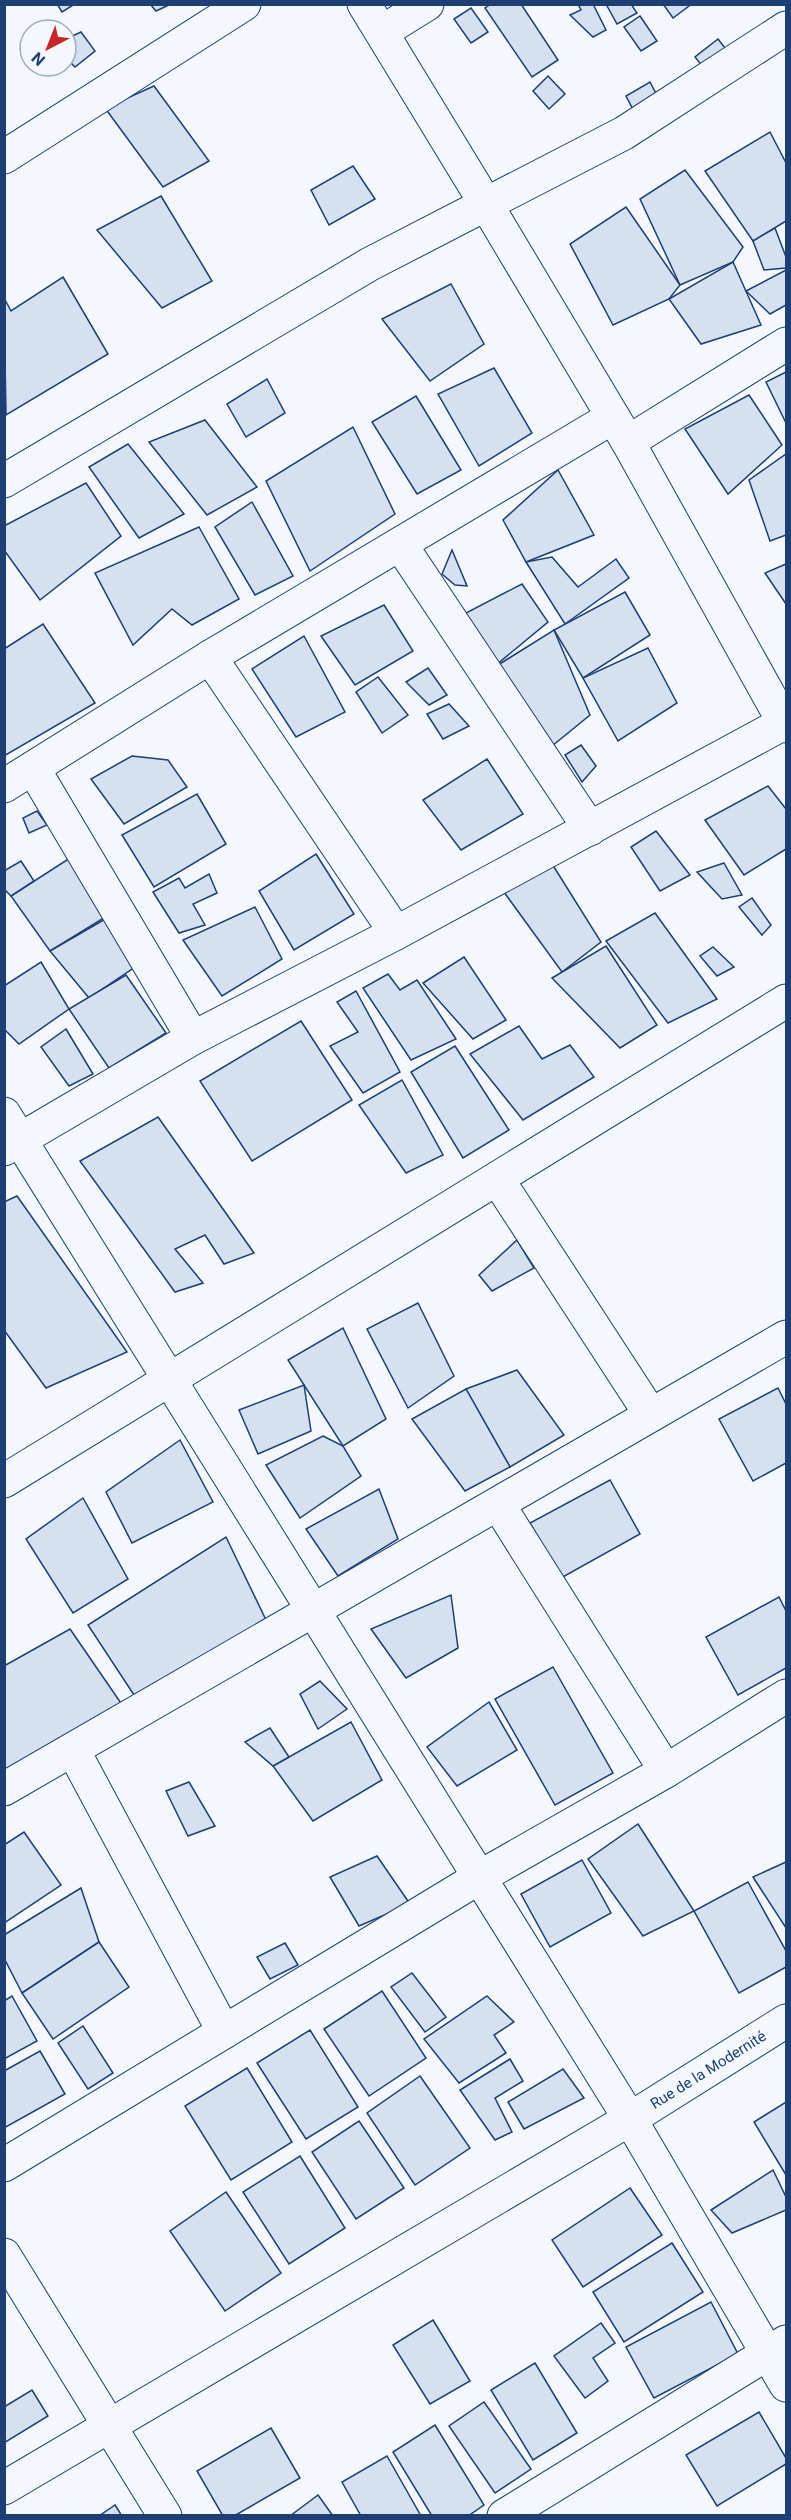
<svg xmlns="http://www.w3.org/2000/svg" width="791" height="2520" viewBox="0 0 791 2520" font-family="Roboto,sans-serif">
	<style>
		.building { fill: #d5e0f0; stroke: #1d3f73; stroke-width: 1.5 }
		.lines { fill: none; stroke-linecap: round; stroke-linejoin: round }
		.minor-casing { stroke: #1d3f73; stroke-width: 35 }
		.minor { stroke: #f4f7fb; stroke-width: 33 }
		.labels { text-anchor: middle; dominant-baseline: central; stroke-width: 4.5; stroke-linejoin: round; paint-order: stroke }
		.street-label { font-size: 15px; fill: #1d3f73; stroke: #f4f7fb }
	</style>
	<rect width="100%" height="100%" fill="#f4f7fb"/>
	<!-- building -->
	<g class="building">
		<path d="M57,4H75L62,12Z"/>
		<path d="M150,4H171L156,11Z"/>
		<path d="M491,4H521L558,60L532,77L485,8Z"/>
		<path d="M578,4H593L606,30L593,37L570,15L581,10Z"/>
		<path d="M606,4H631L637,13L617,24Z"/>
		<path d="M663,4H688L689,6L673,18Z"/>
		<path d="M471,8L488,32L471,43L454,19Z"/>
		<path d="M640,16L657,41L641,51L624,27Z"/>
		<path d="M81,32L95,51L75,67L66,58V39Z"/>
		<path d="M718,39L732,57L709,75L695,57Z"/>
		<path d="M548,76L565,94L549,109L533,91Z"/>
		<path d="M650,82L661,103L637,117L626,96Z"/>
		<path d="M154,86L209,161L163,187L105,108Z"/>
		<path d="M770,132L786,163V221L753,241L705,171Z"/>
		<path d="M353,166L375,199L329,225L311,190Z"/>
		<path d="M685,170L743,247L733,262L680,285L640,199Z"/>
		<path d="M161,196L212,281L162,308L97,230Z"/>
		<path d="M626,207L680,285L669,299L613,325L570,244Z"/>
		<path d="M775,228L786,257V268L764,270L753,241Z"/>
		<path d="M733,262L761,325L701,344L669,299Z"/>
		<path d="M786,270V305L770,314L746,291Z"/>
		<path d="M63,277L108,354L6,415L4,298L11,311Z"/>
		<path d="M451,284L484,344L430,381L382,319Z"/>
		<path d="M494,368L532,433L479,466L438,394Z"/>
		<path d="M786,372V423L766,382Z"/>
		<path d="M267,379L285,413L246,437L227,404Z"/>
		<path d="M749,395L782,445L728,494L685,429Z"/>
		<path d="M416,396L461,470L417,494L372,422Z"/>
		<path d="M205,420L257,487L207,515L149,442Z"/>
		<path d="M353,427L395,514L310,571L266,481Z"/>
		<path d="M128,444L184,514L139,538L89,467Z"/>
		<path d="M786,454V535L770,541L749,480Z"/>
		<path d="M558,470L594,535L526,562L503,520Z"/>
		<path d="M86,483L121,536L40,600L4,550V526Z"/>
		<path d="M252,502L293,576L255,595L215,527Z"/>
		<path d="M199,527L239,599L192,625L172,609L133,645L95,573Z"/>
		<path d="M452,550L467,586L455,585L442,574Z"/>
		<path d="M552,557L578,587L616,559L629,578L565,624L526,562Z"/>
		<path d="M786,564V604L765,573Z"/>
		<path d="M522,584L548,622L490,670L464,614Z"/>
		<path d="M625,592L650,635L583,678L554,630Z"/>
		<path d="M384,605L413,651L355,685L321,636Z"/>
		<path d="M43,624L95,703L4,756V649Z"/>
		<path d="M554,630L590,715L552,746L490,670Z"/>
		<path d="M304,636L345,712L296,737L252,669Z"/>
		<path d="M648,648L677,703L618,741L583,678Z"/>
		<path d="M428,668L447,695L429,705L406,682Z"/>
		<path d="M378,677L408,715L382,733L356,692Z"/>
		<path d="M449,704L469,726L443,739L427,714Z"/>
		<path d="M581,745L596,766L582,782L565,755Z"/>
		<path d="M132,756L168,760L187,787L124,824L91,779Z"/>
		<path d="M487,759L523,814L461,850L423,800Z"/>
		<path d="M768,786L786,809V849L744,875L705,820Z"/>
		<path d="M197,794L226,844L154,887L122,835Z"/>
		<path d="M37,811L47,825L29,833L23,818Z"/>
		<path d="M656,831L690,875L660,891L631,847Z"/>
		<path d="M316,854L354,914L294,950L259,891Z"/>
		<path d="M73,856L112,913L50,951L11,896Z"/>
		<path d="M549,859L601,942L562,972L501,888Z"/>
		<path d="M21,861L34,881L11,896L4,889V871Z"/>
		<path d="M724,863L742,895L722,899L697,872Z"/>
		<path d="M209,874L217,893L193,904L205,925L179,933L153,892L179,878L185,888Z"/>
		<path d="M752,898L771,925L762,935L739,907Z"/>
		<path d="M255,907L282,959L222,996L183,940Z"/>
		<path d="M655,913L717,999L668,1023L606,941Z"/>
		<path d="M107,918L135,967L89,998L50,951Z"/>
		<path d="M606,946L657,1025L620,1048L552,978Z"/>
		<path d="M713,947L734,967L717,976L700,956Z"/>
		<path d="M464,957L506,1020L473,1039L423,983Z"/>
		<path d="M41,962L69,1009L19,1044L4,1029V986Z"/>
		<path d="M388,974L400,990L417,980L456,1039L411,1060L363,988Z"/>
		<path d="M126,975L166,1033L109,1068L69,1009Z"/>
		<path d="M356,991L400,1072L363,1093L330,1046L358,1032L337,1002Z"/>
		<path d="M301,1021L352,1100L252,1161L200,1081Z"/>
		<path d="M519,1026L542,1059L570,1045L594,1077L523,1120L470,1054Z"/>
		<path d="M66,1029L93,1074L69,1086L41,1047Z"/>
		<path d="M455,1046L509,1130L463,1158L411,1072Z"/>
		<path d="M402,1080L443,1155L406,1173L359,1105Z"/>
		<path d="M158,1117L254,1253L224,1264L205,1235L175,1249L203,1283L175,1292L80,1161Z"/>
		<path d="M17,1196L127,1352L46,1388L4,1330V1202Z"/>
		<path d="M517,1240L534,1268L492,1291L479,1275Z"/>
		<path d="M418,1303L454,1376L408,1408L367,1329Z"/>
		<path d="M343,1328L386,1419L343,1446L288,1360Z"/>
		<path d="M517,1370L564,1435L510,1467L466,1389Z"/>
		<path d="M304,1385L311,1431L258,1454L239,1410Z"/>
		<path d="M778,1388L786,1404V1463L753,1481L719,1419Z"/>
		<path d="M466,1389L510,1467L465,1491L412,1419Z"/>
		<path d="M323,1436L343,1446L361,1476L300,1518L266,1465Z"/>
		<path d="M180,1440L213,1502L132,1543L106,1492Z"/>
		<path d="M610,1480L640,1534L561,1578L530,1523Z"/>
		<path d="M379,1489L398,1539L338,1576L306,1529Z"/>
		<path d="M83,1498L128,1579L73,1613L26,1539Z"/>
		<path d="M226,1537L266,1620L134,1695L88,1625Z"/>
		<path d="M451,1595L458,1648L406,1678L371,1629Z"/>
		<path d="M779,1597L786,1611V1668L738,1695L706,1637Z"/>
		<path d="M70,1629L125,1709L4,1775V1666Z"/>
		<path d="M553,1667L613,1773L555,1805L495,1699Z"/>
		<path d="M320,1681L347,1709L318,1729L300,1694Z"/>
		<path d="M489,1702L517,1750L457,1786L427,1747Z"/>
		<path d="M351,1722L382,1780L313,1821L273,1766Z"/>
		<path d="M270,1728L289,1757L273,1766L245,1742Z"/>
		<path d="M189,1782L215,1826L188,1836L166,1791Z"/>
		<path d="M638,1824L694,1911L643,1936L588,1859Z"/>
		<path d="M24,1832L61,1885L4,1923V1845Z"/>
		<path d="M377,1856L410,1904L359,1926L330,1877Z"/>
		<path d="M582,1860L611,1913L550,1947L521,1894Z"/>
		<path d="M786,1862V1928L753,1877Z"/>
		<path d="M748,1882L786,1951V1967L739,1993L694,1911Z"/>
		<path d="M81,1888L99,1942L22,1993L4,1958V1935Z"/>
		<path d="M99,1942L129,1987L53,2039L22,1993Z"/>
		<path d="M285,1943L298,1965L270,1979L257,1957Z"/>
		<path d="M412,1973L446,2017L425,2032L391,1987Z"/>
		<path d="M382,1991L426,2058L369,2096L324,2029Z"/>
		<path d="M12,1996L37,2041L4,2059V2001Z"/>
		<path d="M487,1996L514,2022L494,2035L506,2053L459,2083L424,2039Z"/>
		<path d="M83,2026L113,2073L88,2089L58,2043Z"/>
		<path d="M310,2030L358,2107L306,2139L257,2063Z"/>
		<path d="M40,2051L65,2094L4,2128V2071Z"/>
		<path d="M510,2059L523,2081L495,2098L512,2132L495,2140L460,2090Z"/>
		<path d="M247,2068L292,2142L231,2180L185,2106Z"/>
		<path d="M563,2069L584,2098L524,2129L508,2102Z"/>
		<path d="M420,2076L470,2148L415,2185L367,2113Z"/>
		<path d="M786,2102V2175L754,2122Z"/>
		<path d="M359,2121L404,2188L356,2219L312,2152Z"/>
		<path d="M300,2156L345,2228L289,2264L243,2192Z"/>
		<path d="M773,2170L786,2197V2210L732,2233L711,2210Z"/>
		<path d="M630,2188L662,2235L583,2287L552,2240Z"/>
		<path d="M226,2192L281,2273L225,2311L170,2231Z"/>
		<path d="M672,2243L703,2292L624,2342L593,2292Z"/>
		<path d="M711,2302L738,2354L654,2398L626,2347Z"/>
		<path d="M433,2320L470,2381L430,2404L393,2345Z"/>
		<path d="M601,2323L615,2343L593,2358L608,2381L585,2398L554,2356Z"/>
		<path d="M535,2363L577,2433L533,2460L491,2390Z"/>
		<path d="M32,2390L48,2416L4,2443V2407Z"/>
		<path d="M484,2402L531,2469L495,2493L449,2426Z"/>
		<path d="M759,2412L786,2458V2464L717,2506L686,2455Z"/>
		<path d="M435,2425L484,2505L468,2516H432L393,2452Z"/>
		<path d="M271,2428L300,2478L234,2516H223L197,2471Z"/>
		<path d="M387,2456L421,2516H361L342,2482Z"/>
		<path d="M318,2495L333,2516H290Z"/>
		<path d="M115,2505L122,2516H99Z"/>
	</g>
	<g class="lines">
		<!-- minor casing -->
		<g class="minor-casing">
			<g id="minor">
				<path d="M364,4L486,204L628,442L786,726"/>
				<path d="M382,32L427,4"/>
				<path d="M4,157L244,4"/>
				<path d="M628,442L786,344"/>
				<path d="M4,481L370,264L624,133L786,28"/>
				<path d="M400,544L590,829"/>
				<path d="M210,657L396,933"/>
				<path d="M33,768L193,1038"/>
				<path d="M4,786L210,657L613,417"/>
				<path d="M4,1114L630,2119L786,2385"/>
				<path d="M4,1149L193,1038L396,933L784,723"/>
				<path d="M498,1180L651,1415"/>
				<path d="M4,1481L786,1001"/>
				<path d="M498,1504L666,1771L786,1696"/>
				<path d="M73,1750L224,2032"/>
				<path d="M4,1789L786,1337"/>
				<path d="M4,2165L480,1877L666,1771"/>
				<path d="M4,2255L165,2516"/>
				<path id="s1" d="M4,2488L630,2119L786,2021"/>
				<path d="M504,2516L786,2342"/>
			</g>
		</g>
		<!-- minor -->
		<use href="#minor" class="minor"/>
	</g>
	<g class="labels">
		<!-- street labels -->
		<g class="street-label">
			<text stroke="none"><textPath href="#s1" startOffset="819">Rue de la Modernité</textPath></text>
		</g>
	</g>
	<!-- border -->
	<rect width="791" height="2520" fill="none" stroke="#1d3f73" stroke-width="12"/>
	<!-- north arrow -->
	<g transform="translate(48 48) rotate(222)"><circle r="28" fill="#f4f7fb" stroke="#9eadc5" stroke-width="1.5"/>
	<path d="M0-4.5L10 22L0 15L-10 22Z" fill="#c62828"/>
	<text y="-9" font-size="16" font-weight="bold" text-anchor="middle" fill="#1d3f73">N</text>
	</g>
</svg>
